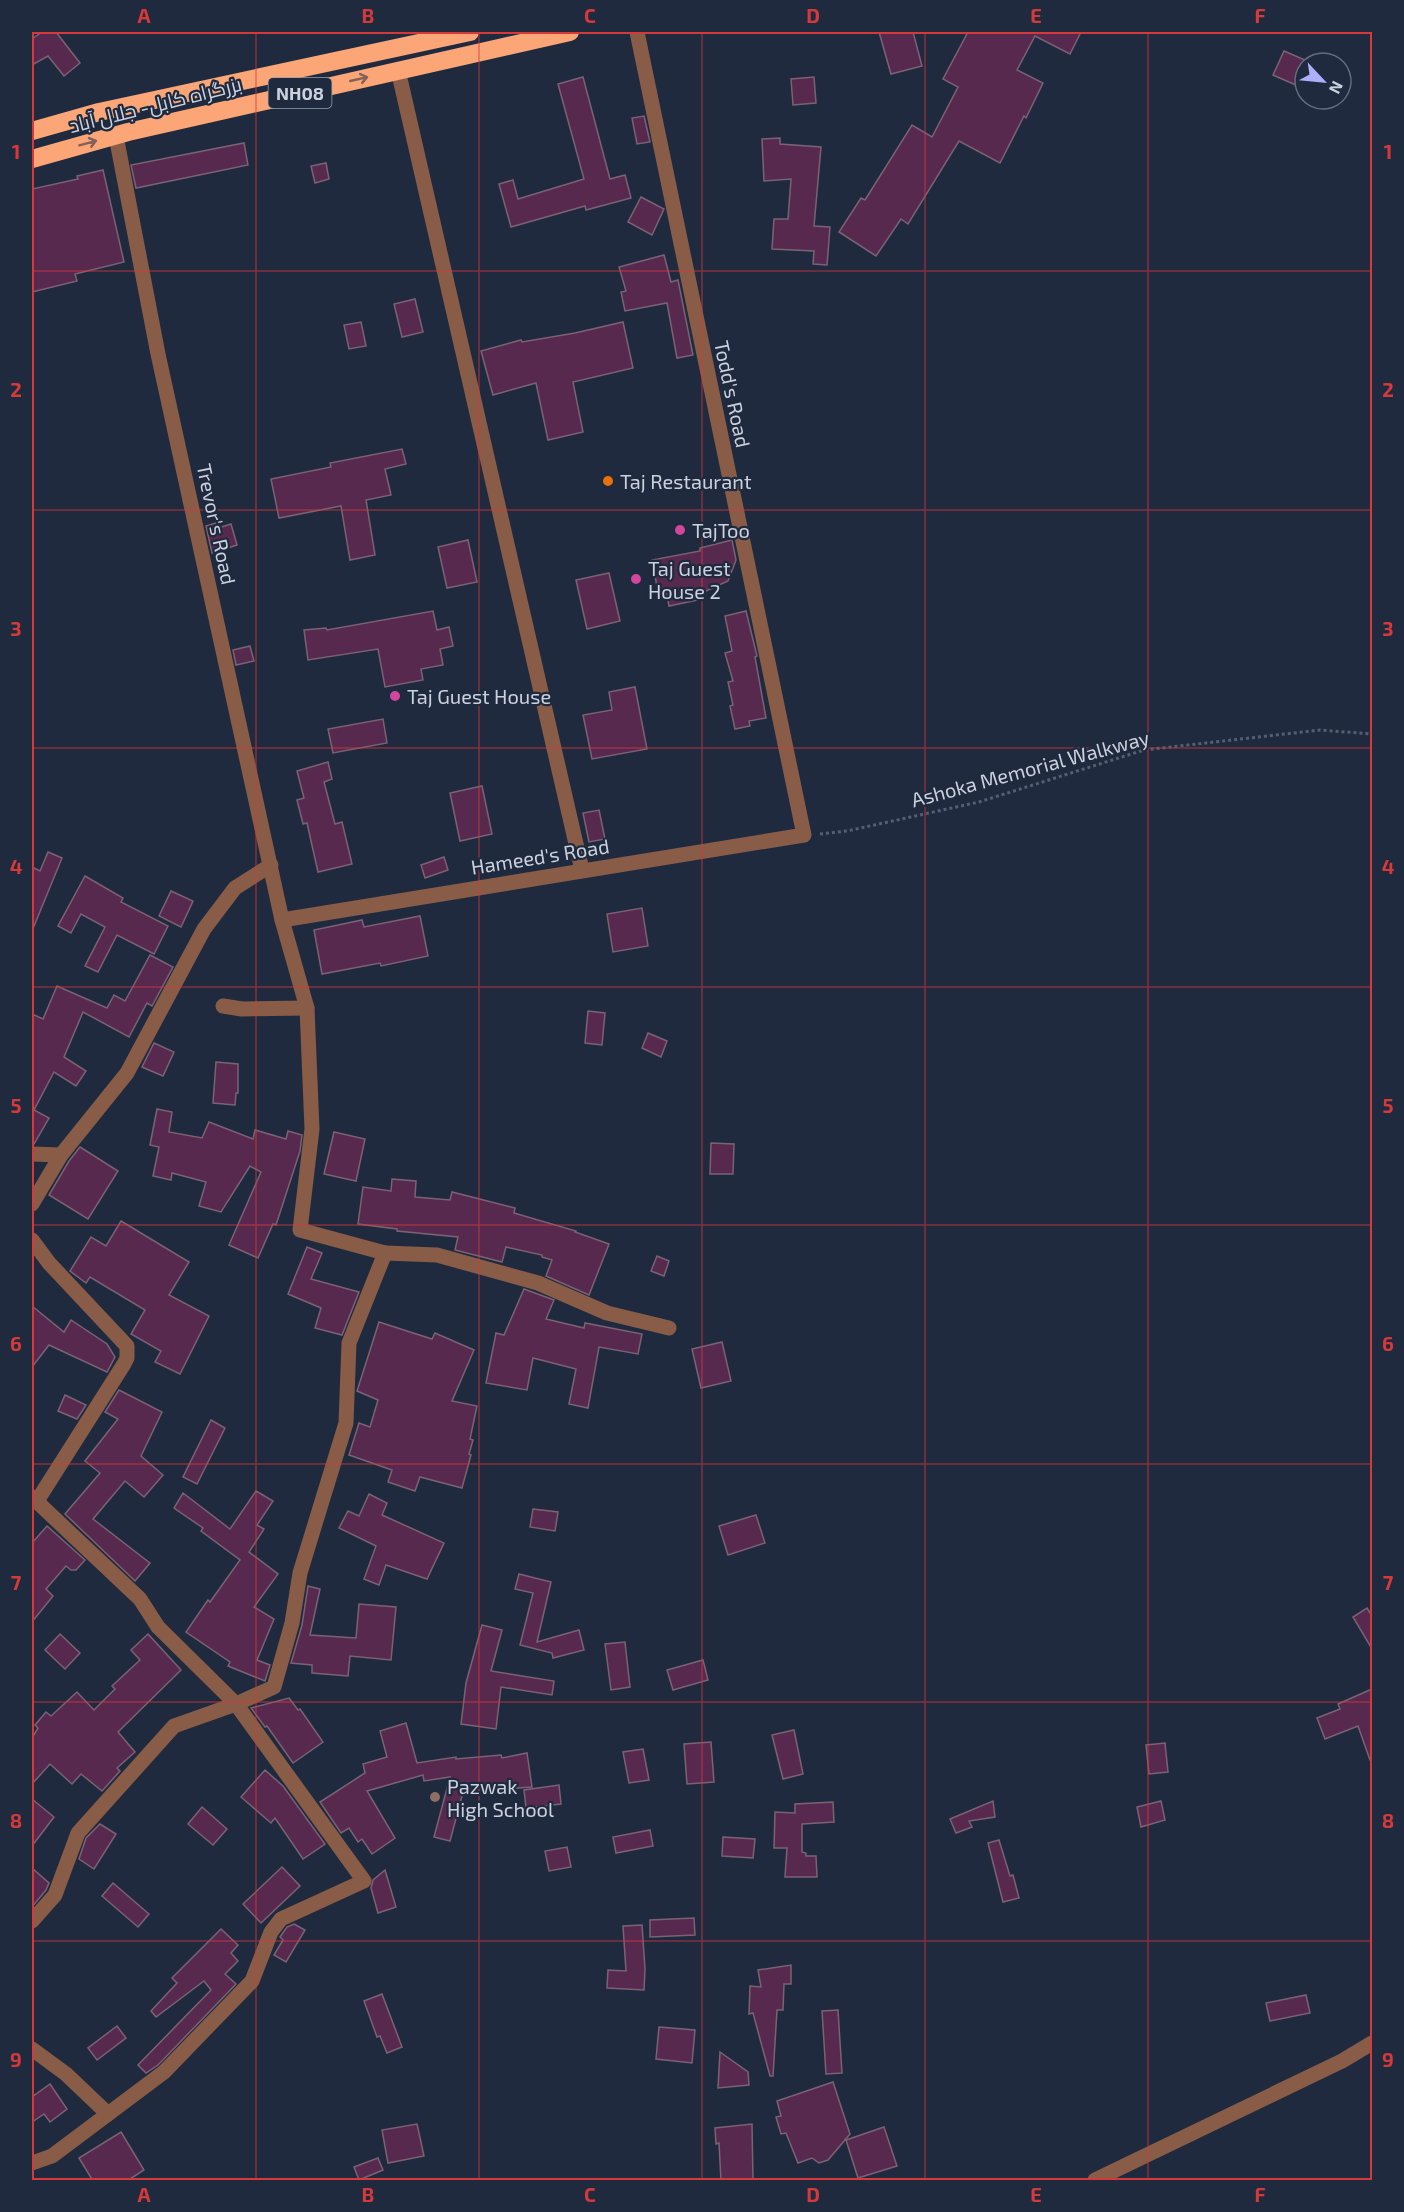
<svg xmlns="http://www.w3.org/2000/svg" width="1404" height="2212" viewBox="0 0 1404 2212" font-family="'Exo 2',Cairo,sans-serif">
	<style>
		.building { fill: #58294f; stroke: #7a6274; stroke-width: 1.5 }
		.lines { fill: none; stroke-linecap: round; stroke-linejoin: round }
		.path { stroke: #555f70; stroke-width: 3; stroke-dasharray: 3 3; stroke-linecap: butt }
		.minor { stroke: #885c46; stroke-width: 15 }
		.highway { stroke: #fca678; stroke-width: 18 }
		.oneway { stroke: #826258 }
		.grid { fill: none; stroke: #d5393a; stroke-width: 1.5; stroke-opacity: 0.55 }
		.food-dot { fill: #e8710a; stroke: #1f2a3e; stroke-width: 2 }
		.hotel-dot { fill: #d1479c; stroke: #1f2a3e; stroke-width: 2 }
		.education-dot { fill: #8d6e63; stroke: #1f2a3e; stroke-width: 2 }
		.labels { text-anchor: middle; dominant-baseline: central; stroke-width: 4.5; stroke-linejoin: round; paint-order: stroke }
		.shield { fill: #1f2a3e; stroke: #97a0ae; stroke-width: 1.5 }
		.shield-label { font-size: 18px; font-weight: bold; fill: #cad2de }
		.street-label { font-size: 20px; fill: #cad2de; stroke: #1f2a3e }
		.poi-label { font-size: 20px; fill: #cad2de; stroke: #1f2a3e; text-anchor: start }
		.neatline { fill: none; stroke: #d5393a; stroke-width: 2 }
		.grid-label { font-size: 20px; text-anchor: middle; font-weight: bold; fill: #d5393a }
	</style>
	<rect width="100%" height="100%" fill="#1f2a3e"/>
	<!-- building -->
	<g class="building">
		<path d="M42,32H56L80,63L64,76L48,56L32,65V39Z"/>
		<path d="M879,32H913L922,66L891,74Z"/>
		<path d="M968,32H1081L1070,54L1035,36L1017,70L1043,83L1026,118L1024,116L1000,163L959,141L908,224L901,219L876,256L839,232L861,198L865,200L912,125L932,137L958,87L943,79Z"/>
		<path d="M1284,51L1305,60V89L1273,75Z"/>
		<path d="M583,77L610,179L625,175L631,198L586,210L585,206L511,227L499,184L513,180L518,199L584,179L558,84Z"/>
		<path d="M814,77L816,103L793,105L791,79Z"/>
		<path d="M644,116L650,142L637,144L632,118Z"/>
		<path d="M780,138V144L821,147L814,226L830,227L827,265L813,264L814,251L772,249L774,219H788L791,179L764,181L762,139Z"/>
		<path d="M244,143L248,165L136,188L131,165Z"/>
		<path d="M326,163L329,179L315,183L311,166Z"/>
		<path d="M103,170L124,262L75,274L77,281L32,292V189L78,179L77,176Z"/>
		<path d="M641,197L664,209L652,235L628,222Z"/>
		<path d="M664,255L671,282L678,280L693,355L677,358L667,303L625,311L621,292L626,291L619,267Z"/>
		<path d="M415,299L423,332L402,337L394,304Z"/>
		<path d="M361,322L366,346L349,349L344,325Z"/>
		<path d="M623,322L633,368L573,382L583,432L548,440L536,383L493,395L481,351L521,340L522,342L575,333Z"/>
		<path d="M402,449L406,464L385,469L391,495L366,500L375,555L350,560L341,506L279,518L271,479L331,467L330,463Z"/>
		<path d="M216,523L218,528L231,524L237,545L212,553L206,526Z"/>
		<path d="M468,540L477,582L447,588L438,547Z"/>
		<path d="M732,540L736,560L728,581L697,595L698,600L669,606L666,591L658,592L652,560L700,551V548Z"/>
		<path d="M609,573L620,621L587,629L576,580Z"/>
		<path d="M433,611L437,630L449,627L453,646L440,649L443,665L421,669L423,680L385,687L378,649L308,660L304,630L326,628L327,630Z"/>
		<path d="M746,611L757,656L755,657L766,718L749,721L750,726L735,729L730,706L733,705L728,682L733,681L725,653L732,651L725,616Z"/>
		<path d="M250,646L254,661L236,665L233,650Z"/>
		<path d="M635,687L647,749L592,759L583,715L612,710L609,692Z"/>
		<path d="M383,719L387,743L333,753L328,729Z"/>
		<path d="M328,762L332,779L324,782L335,824L342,822L352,864L318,872L307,823L303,824L297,800L304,798L297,771Z"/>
		<path d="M482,786L492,834L460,841L450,793Z"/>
		<path d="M599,810L605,839L589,842L583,813Z"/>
		<path d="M48,852L62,858L32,931V867L40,871Z"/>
		<path d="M444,857L448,870L425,878L421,865Z"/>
		<path d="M85,876L123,898L121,902L168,926L154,954L117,935L98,972L85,966L105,927L81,914L71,933L58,926Z"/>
		<path d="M171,891L193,901L181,927L159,916Z"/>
		<path d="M642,908L648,946L613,952L607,914Z"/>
		<path d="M420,916L428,956L381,966L380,963L322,974L314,930L362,920L364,927Z"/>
		<path d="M150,955L173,967L152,1006L147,1003L129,1037L83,1012L64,1057L86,1071L76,1086L54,1072L34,1110L49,1118L34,1144H32V1014L43,1019L57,986L107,1008L114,995L125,1001Z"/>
		<path d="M588,1011L605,1013L602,1045L585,1043Z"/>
		<path d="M648,1033L667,1041L661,1057L642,1048Z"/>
		<path d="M154,1043L174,1052L163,1076L142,1067Z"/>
		<path d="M216,1062L238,1064V1093H236L235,1105L213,1103Z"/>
		<path d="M157,1109L172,1112L169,1132L202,1138L209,1122L253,1139L255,1130L286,1139L288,1131L302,1135L300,1151L276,1225L273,1224L258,1258L229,1245L261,1172L250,1166L221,1212L199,1206L206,1182L172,1173L171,1180L153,1176L159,1147L150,1145Z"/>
		<path d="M334,1132L365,1139L356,1181L324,1174Z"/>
		<path d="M711,1143L734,1144L733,1174H710Z"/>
		<path d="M80,1147L118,1171L88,1219L49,1195L69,1161Z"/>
		<path d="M392,1179L416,1181L415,1197L450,1200L452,1192L515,1208L514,1213L576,1231L575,1232L609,1244L589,1295L546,1276L552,1260L542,1257V1255L506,1247L502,1262L455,1250L458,1237L397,1231V1229L358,1224L363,1187L391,1191Z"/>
		<path d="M121,1221L189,1262L169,1295L209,1316L180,1374L155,1362L161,1351L131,1334L145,1310L90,1277L86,1283L70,1271L91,1237L106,1246Z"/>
		<path d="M307,1247L322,1253L311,1279L359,1292L342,1335L315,1328L321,1308L288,1294Z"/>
		<path d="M657,1256L669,1261L664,1276L651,1271Z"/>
		<path d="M524,1289L554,1300L546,1319L584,1328L585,1323L642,1334L638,1354L599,1347L588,1408L569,1404L576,1369L533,1358L527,1390L486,1383L496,1333L504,1335Z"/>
		<path d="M32,1306L64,1332L71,1320L107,1344L115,1357L107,1372L49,1345L32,1367Z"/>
		<path d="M379,1322L432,1339L435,1333L474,1350L452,1401L477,1406L470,1439L473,1440L469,1454L471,1455L462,1488L420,1477L415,1491L388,1482L392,1470L349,1455L359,1423L370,1427L378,1400L357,1391Z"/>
		<path d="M722,1342L731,1381L701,1388L692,1349Z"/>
		<path d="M119,1390L162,1412L141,1456L163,1475L144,1497L125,1481L93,1519L150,1563L135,1581L65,1514L100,1473L85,1461L118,1419L105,1412Z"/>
		<path d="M65,1395L86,1405L77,1419L58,1411Z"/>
		<path d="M211,1420L225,1428L197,1484L183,1477Z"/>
		<path d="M256,1491L273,1501L257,1525L264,1529L249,1552L278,1574L254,1607L274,1619L257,1660L270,1665L265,1681L228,1666L230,1662L186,1632L208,1600L210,1602L240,1560L201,1531L203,1528L174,1508L183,1493L230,1529Z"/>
		<path d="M369,1494L387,1503L382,1515L444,1543L427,1579L386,1565L379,1585L364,1579L376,1546L339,1528L348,1511L359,1516Z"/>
		<path d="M533,1509L558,1512L555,1531L530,1527Z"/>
		<path d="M756,1515L765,1543L728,1555L719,1526Z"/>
		<path d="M47,1526L85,1560L76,1570H71L66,1566L46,1589L53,1596L32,1622V1543Z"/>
		<path d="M519,1574L551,1582L537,1642L579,1630L584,1650L553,1658L552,1653L520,1645L533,1593L515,1589Z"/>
		<path d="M308,1586L320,1589L310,1635L356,1638L359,1604L396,1607L391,1660L350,1656L348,1676L312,1673V1665L291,1663L302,1625Z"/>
		<path d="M1367,1608L1372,1616V1649L1353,1617Z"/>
		<path d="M482,1625L502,1630L491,1671L554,1681L552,1695L501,1687L496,1729L461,1724L466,1683Z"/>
		<path d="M60,1634L80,1653L65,1669L45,1650Z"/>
		<path d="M148,1634L181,1670L118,1732L135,1752L117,1768L120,1771L102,1791L81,1774L72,1784L50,1764L32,1784V1738L38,1728L35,1725L46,1712L51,1716L77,1692L94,1710L115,1689L112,1686L140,1660L131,1650Z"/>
		<path d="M625,1642L630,1687L611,1690L605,1644Z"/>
		<path d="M703,1660L708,1680L673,1690L667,1670Z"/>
		<path d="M1372,1689V1760H1370L1358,1726L1325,1739L1317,1718L1340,1709L1338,1704Z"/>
		<path d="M289,1698L298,1710L300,1709L323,1742L293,1763L267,1726L265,1727L251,1708Z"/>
		<path d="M406,1723L417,1763L456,1757V1759L501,1755L502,1758L527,1753L532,1787L463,1792L450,1841L434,1837L450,1777L424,1781L423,1775L367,1791L395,1838L372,1854L362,1839L358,1842L349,1828L341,1833L320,1802L365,1773L363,1764L387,1757L380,1731Z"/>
		<path d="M794,1730L803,1774L783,1779L772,1735Z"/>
		<path d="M711,1742L714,1782L687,1784L684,1744Z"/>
		<path d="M1165,1743L1168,1772L1149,1774L1146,1745Z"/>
		<path d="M643,1749L649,1780L629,1783L623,1752Z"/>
		<path d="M265,1770L283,1786L325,1844L303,1859L275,1818L271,1823L241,1797Z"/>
		<path d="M559,1785L561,1804L526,1808L524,1790Z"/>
		<path d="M32,1799L54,1817L32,1846Z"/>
		<path d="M993,1801L995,1817L969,1821L972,1827L956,1833L950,1819Z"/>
		<path d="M1161,1801L1165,1820L1141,1827L1137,1807Z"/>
		<path d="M833,1802L834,1822L802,1824V1852L806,1853V1856H816L817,1877H785L787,1848H774L775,1812L795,1813V1804Z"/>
		<path d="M202,1807L227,1829L213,1845L188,1824Z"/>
		<path d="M100,1824L116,1834L94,1869L79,1859L86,1838Z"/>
		<path d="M650,1830L653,1846L616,1853L613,1837Z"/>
		<path d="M723,1837L755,1839L753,1858L722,1856Z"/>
		<path d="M999,1840L1010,1876L1013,1875L1019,1898L1003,1902L988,1843Z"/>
		<path d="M567,1847L571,1867L549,1871L545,1851Z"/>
		<path d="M282,1867L300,1886L261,1923L243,1904Z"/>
		<path d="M32,1868L49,1883L46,1890L32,1907Z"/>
		<path d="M385,1870L396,1907L378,1913L371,1888L373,1880Z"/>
		<path d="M113,1883L149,1914L138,1927L102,1896Z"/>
		<path d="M694,1918L695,1935L650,1937V1920Z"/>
		<path d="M294,1924L305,1930L286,1962L274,1955L283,1940L280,1937L287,1927Z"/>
		<path d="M642,1925L645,1969L644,1990L607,1988L608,1970L626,1971L623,1926Z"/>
		<path d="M221,1929L238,1945L231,1953L238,1961L225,1974L236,1984L158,2065L146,2073L138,2065L211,1990L204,1981L156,2017L151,2011L177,1983L172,1978Z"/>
		<path d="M791,1965V1984H784L783,2010H777L773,2076H770L753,2013L749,2014L750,1986L761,1987L758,1970Z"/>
		<path d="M382,1994L402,2047L387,2053L380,2036L377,2037L364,2001Z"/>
		<path d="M1306,1995L1310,2013L1270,2021L1266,2003Z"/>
		<path d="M838,2010L842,2073L826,2074L822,2011Z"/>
		<path d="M117,2026L126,2038L97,2060L88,2048Z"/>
		<path d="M659,2027L695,2030L692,2063L656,2059Z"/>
		<path d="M720,2052L748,2072L749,2085L718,2088Z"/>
		<path d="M833,2082L850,2134L828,2160L819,2163L812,2158L798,2163L786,2133L781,2134L776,2117L781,2116L777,2101Z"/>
		<path d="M50,2084L67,2109L50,2122L44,2114L32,2122V2097Z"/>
		<path d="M417,2124L424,2156L388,2163L382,2130Z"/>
		<path d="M752,2124L753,2180L721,2181L719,2143L716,2144L715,2128Z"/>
		<path d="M884,2127L897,2166L858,2178L846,2140Z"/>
		<path d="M121,2132L144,2170L127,2181H93L79,2158Z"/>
		<path d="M378,2158L383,2170L359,2180L354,2167Z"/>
	</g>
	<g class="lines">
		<!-- path -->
		<path class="path" d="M820,834L847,831L979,802L1144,750L1320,730L1372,734"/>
		<!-- minor -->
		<g class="minor">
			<path d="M398,70L582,870"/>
			<path d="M282,920L804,835L637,32"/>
			<path d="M223,1006L242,1009L307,1008"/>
			<path d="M32,1154L61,1155"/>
			<path d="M32,1204L61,1155L127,1073L204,929L235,888L271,865"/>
			<path d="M32,1240L49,1263L127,1346V1358L124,1364L37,1501"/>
			<path d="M385,1253L437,1255L538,1283L607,1313L669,1328"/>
			<path d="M32,1497L140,1599L158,1627L236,1704L364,1881L281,1919L271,1932L252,1981L164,2072L52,2156L32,2163"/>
			<path d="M32,1921L55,1895L78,1833L174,1726L236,1704L274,1687L292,1623L300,1573L346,1423L349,1343L385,1253L300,1230L312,1129L307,1008L282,920L158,354L116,136"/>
			<path d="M32,2049L66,2074L108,2114"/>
			<path d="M1095,2180L1342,2061L1372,2043"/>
		</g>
		<!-- highway -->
		<g class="highway">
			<path d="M32,131L99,112L470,32"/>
			<path d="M32,159L128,132L570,32"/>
		</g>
	</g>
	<!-- one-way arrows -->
	<defs><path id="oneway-shaft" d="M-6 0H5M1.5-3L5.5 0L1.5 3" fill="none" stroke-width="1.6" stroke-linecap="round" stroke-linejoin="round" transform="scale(1.5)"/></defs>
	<g class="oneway">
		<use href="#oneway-shaft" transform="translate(359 79) rotate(-13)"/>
		<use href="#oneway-shaft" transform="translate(88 143) rotate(-15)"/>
	</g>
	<!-- grid -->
	<path class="grid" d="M256,32V2180M479,32V2180M702,32V2180M925,32V2180M1148,32V2180M32,271H1372M32,510H1372M32,748H1372M32,987H1372M32,1225H1372M32,1464H1372M32,1702H1372M32,1941H1372"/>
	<!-- markers -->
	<circle class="food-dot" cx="608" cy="481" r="6"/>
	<g class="hotel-dot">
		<circle cx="680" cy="530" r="6"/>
		<circle cx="636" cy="579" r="6"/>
		<circle cx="395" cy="696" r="6"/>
	</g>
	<circle class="education-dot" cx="435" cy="1797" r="6"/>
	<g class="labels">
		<!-- shield labels -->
		<rect class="shield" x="268.5" y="78" width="63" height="30" rx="4.5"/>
		<g class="shield-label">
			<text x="300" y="93">NH08</text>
		</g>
		<!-- street labels -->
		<g class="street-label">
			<text transform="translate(155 104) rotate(-14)">بزرگراه کابل- جلال آباد</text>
			<text transform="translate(733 394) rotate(78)">Todd's Road</text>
			<text transform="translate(217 524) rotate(78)">Trevor's Road</text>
			<text transform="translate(1030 768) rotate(-15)">Ashoka Memorial Walkway</text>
			<text transform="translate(540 856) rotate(-9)">Hameed's Road</text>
		</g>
		<!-- poi labels -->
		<g class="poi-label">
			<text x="620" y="481">Taj Restaurant</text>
			<text x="692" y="530">TajToo</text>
			<text x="648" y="568">Taj Guest<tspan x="648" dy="23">House 2</tspan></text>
			<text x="407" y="696">Taj Guest House</text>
			<text x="447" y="1786">Pazwak<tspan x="447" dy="23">High School</tspan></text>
		</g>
	</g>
	<!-- border -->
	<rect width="1404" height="2212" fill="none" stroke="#1f2a3e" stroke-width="66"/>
	<!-- north arrow -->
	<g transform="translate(1323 81) rotate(116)"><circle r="28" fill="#1f2a3e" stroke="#636d7e" stroke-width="1.5"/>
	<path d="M0-4.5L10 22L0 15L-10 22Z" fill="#acaffb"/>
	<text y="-9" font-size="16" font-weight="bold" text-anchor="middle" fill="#cad2de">N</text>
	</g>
	<rect x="33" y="33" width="1338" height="2146" class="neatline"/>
	<g class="grid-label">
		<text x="144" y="23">A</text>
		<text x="368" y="23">B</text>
		<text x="590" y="23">C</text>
		<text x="813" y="23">D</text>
		<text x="1036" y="23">E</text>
		<text x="1260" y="23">F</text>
		<text x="16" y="159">1</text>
		<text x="1388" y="159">1</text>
		<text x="16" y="397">2</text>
		<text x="1388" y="397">2</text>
		<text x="16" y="636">3</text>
		<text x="1388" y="636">3</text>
		<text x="16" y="874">4</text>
		<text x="1388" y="874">4</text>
		<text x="16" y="1113">5</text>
		<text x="1388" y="1113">5</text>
		<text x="16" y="1351">6</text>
		<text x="1388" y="1351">6</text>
		<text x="16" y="1590">7</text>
		<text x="1388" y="1590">7</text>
		<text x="16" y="1828">8</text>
		<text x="1388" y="1828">8</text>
		<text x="16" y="2067">9</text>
		<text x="1388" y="2067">9</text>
		<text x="144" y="2202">A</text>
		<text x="368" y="2202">B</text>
		<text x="590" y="2202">C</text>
		<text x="813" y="2202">D</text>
		<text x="1036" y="2202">E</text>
		<text x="1260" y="2202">F</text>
	</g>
</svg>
